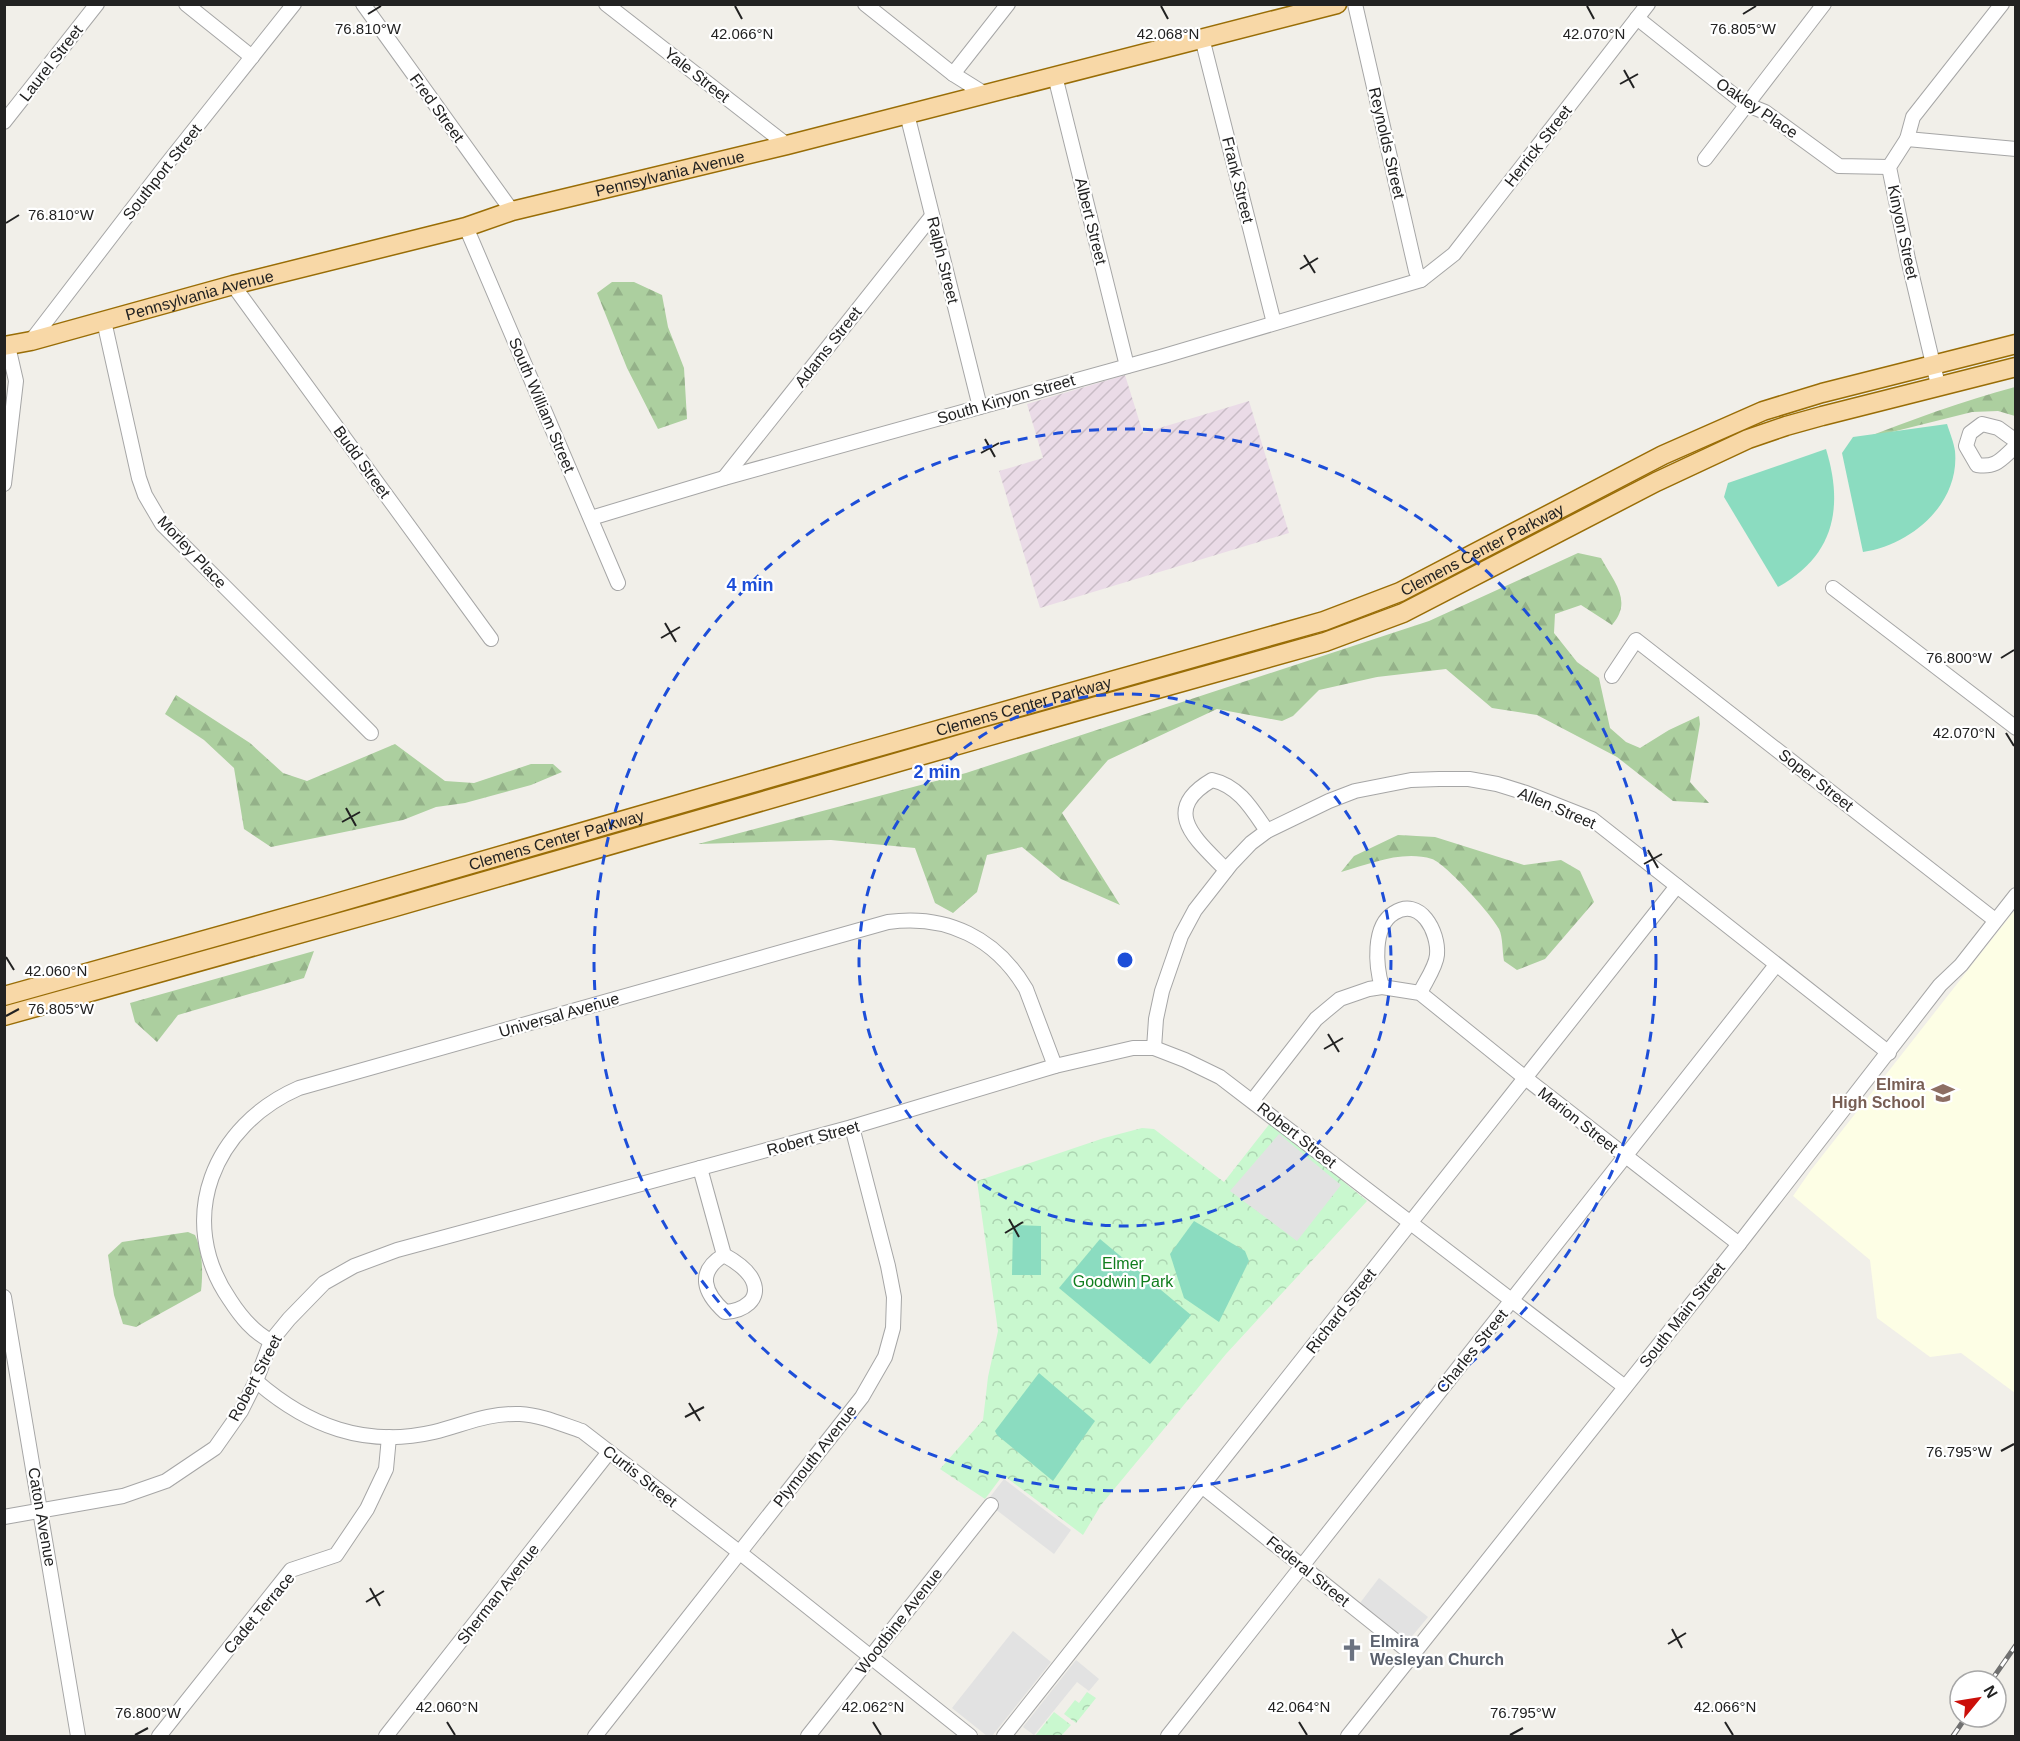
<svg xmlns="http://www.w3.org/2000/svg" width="2020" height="1741" viewBox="0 0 2020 1741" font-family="Arial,sans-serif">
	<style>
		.industrial { fill: url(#industrial-furrows) }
		.education { fill: #fdfee5 }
		.forest { fill: url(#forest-firs) }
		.park { fill: url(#park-crowns) }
		.pitch { fill: #8bdcc0 }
		.parking { fill: #e2e2e2 }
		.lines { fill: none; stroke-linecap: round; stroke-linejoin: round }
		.minor-casing { stroke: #a6a6a6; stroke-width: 16 }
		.major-casing { stroke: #996d06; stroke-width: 21 }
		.minor { stroke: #fff; stroke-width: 14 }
		.major { stroke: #f8d8a7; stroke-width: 18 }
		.rail-casing { stroke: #707070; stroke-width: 5 }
		.rail { stroke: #fff; stroke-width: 3; stroke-dasharray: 9; stroke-linecap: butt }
		.ticks { fill: none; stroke: #222; stroke-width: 2 }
		.ring { fill: none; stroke: #1d4ed8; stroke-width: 3; stroke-dasharray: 10 8 }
		.labels { text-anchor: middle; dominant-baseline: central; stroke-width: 4.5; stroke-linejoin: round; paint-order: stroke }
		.street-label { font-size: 16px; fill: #222; stroke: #fff }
		.education-label { font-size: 16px; font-weight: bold; fill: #785e54; stroke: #fff; text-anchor: end }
		.park-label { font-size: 16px; fill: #117e1e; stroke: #fff }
		.worship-label { font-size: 16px; font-weight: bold; fill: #5b616d; stroke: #fff; text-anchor: start }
		.ticks-label { font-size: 15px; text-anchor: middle; fill: #222; stroke: #fff; stroke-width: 4.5; stroke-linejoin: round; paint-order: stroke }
		.centre { fill: #1d4ed8; stroke: #fff; stroke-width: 3 }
		.ring-label { font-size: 18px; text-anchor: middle; font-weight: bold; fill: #1d4ed8; stroke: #fff; stroke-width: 4.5; stroke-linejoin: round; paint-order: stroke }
	</style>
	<defs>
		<pattern id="industrial-furrows" width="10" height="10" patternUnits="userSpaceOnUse" patternTransform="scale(1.5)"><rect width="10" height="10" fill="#eadbe7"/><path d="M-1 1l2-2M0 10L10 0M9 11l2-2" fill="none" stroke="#c8bcc6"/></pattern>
		<pattern id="forest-firs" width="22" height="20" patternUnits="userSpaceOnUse" patternTransform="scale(1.5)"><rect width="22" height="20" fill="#accf9f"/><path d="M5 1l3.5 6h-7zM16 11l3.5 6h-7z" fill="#94b189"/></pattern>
		<pattern id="park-crowns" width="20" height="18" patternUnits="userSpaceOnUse" patternTransform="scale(1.5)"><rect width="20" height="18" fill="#c9f8cf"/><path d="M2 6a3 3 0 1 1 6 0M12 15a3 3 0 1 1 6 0" fill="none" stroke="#acd4b1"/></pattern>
	</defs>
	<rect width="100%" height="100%" fill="#f1efe9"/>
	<!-- industrial -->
	<path class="industrial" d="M1125,375L1143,433L1249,401L1289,533L1040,608L999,471L1043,458L1027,404Z"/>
	<!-- education -->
	<path class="education" d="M2015,910V1393L1961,1353L1930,1357L1877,1318L1870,1260L1793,1196L1811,1170Z"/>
	<!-- forest -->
	<g class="forest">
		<path d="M612,282H634L662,295L668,327L684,368L687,419L658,429L627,368L597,293Z"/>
		<path d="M2015,387V416L1998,411L1972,412L1860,440C1911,420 1962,401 2015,387Z"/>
		<path d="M1578,553L1601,558C1614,582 1633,601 1612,625L1581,605L1555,614L1554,633L1577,662L1599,678L1610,728L1626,742L1640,748L1669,730L1699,716L1700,724L1690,782L1709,803L1673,801L1617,757L1537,715L1492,708L1446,669L1377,677L1319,690L1293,716L1282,721L1217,709L1108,760L1062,813L1120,905L1061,879L1022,847L987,855L977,892L953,913L935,903L915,848L831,840L698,844L966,773L1429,621Z"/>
		<path d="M176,695L250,743L283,773L307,781L395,744L445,781L474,783L531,764H553L562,772L531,785L465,803L436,807L403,820L271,847L244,829L234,768L204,740L165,714Z"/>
		<path d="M1398,835L1435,837L1524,865L1561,860L1580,871L1594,902L1545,959L1517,970L1504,961C1502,951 1503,937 1499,929C1492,915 1446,864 1432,859C1402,850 1370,864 1341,872L1354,856Z"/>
		<path d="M314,951L304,978L178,1015L157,1042L135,1022L130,1003Z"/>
		<path d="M188,1232L195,1235C203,1252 203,1273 201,1291L136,1327L123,1324L114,1295L108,1255L122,1242Z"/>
	</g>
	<!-- park -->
	<g class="park">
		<path d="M1271,1122L1367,1201L1226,1354L1101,1505L1083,1535L1003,1475L985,1499L940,1469L983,1420L988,1377L998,1331L977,1181L1104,1138L1142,1128L1154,1129L1224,1182Z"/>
		<path d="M1087,1692L1096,1698L1076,1723L1064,1714L1075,1700L1079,1703Z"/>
		<path d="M1054,1712L1071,1725L1061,1736H1035Z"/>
	</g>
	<!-- pitch -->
	<g class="pitch">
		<path d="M1947,424C1950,433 1954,443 1955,451C1960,504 1911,545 1863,552L1842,453L1853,437Z"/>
		<path d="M1826,449C1844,508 1834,556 1778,587L1724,497L1728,483Z"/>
		<path d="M1194,1221L1245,1251L1249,1261L1219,1322L1184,1298L1170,1254Z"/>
		<path d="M1013,1225L1041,1226V1275H1012Z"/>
		<path d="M1100,1239L1191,1315L1150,1364L1059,1288Z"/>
		<path d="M1039,1373L1095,1421L1053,1481L997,1435L995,1431Z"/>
	</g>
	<!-- parking -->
	<g class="parking">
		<path d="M1279,1134L1341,1185L1297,1241L1230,1191Z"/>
		<path d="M1004,1479L1071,1530L1054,1554L986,1502Z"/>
		<path d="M1379,1578L1428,1617L1408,1641L1360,1603Z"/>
		<path d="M1013,1631L1051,1662L992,1736H987L952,1708Z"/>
		<path d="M1076,1660L1099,1679L1089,1691L1077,1682L1034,1735L1023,1727Z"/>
	</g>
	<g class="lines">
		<!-- minor casing -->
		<g class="minor-casing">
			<g id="minor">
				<path d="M186,4L252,57"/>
				<path d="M363,4L512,211"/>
				<path d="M606,4L787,145"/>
				<path d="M865,4L953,74L985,94"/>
				<path d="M1355,4L1416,271L1421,280"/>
				<path d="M1637,18L1745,104L1765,112L1839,166L1889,167"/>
				<path d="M1202,38L1274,323"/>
				<path d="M953,74L1008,4"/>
				<path d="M1055,76L1127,366"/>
				<path d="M907,114L980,407"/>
				<path d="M4,122L97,4"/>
				<path d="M1907,139L2016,149"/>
				<path d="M1705,159L1824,4"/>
				<path d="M466,227L618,583"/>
				<path d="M233,285L491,639"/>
				<path d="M104,321L139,478L145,495L162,524L371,733"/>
				<path d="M31,341L166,165L294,4"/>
				<path d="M1938,385L1908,259L1889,167L1907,139L1913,117L2002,4"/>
				<path d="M2016,441L1998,428L1982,424L1970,433L1966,446L1977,465C1997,468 2001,459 2016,446"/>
				<path d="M724,478L932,216"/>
				<path d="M4,484L16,381L8,346"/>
				<path d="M591,518L724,478L1164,356L1421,280L1454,254L1648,4"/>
				<path d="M1833,588L2016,728"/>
				<path d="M1612,676L1636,640L1995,920"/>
				<path d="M1226,870C1197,840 1159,811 1212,780C1239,786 1252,809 1267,831"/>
				<path d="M1382,987C1376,967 1372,926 1394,913C1420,896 1439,932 1437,955C1436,967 1425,982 1420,993"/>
				<path d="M1154,1048L1156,1019L1162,991L1181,936L1195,910L1231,864L1251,843L1267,831L1329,801L1355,791L1411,780L1439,779H1469L1497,784L1526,793L1592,819L1889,1053"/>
				<path d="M1253,1100L1316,1019L1340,999L1369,989L1382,987L1420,993L1524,1077L1739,1244"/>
				<path d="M700,1168L724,1255C735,1261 746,1268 752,1279C763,1300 742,1311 725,1312C704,1293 696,1272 724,1255"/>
				<path d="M4,1297L78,1736"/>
				<path d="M271,1341C253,1332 241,1317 230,1300C174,1219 214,1125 299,1088L888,922C947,914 996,938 1026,989L1055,1066"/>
				<path d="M256,1381C308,1426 365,1448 434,1432C466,1424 486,1413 520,1414C541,1415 561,1424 582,1431L739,1552L970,1736"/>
				<path d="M1203,1487L1413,1655"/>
				<path d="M4,1517L123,1496L166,1481L215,1448L241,1411L256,1381L271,1341L289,1319L324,1283L354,1266L397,1250L852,1127L1055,1066L1133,1048H1154L1185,1060L1220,1077L1625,1387"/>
				<path d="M159,1736L291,1570L336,1555L367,1509L386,1469L389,1437"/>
				<path d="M386,1736L609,1452"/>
				<path d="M595,1736L862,1397L885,1357L893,1328L894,1297L888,1266L852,1127"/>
				<path d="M808,1736L991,1505"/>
				<path d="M1004,1736L1677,886"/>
				<path d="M1168,1736L1776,965"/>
				<path d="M1348,1736L1739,1244L1940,985L1961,965L2016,895"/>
			</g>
		</g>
		<!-- major casing -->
		<g class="major-casing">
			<g id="major">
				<path id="s1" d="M4,346L31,341L233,285L466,227L512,211L787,145L1337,4"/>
				<path id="s2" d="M4,996L326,906L853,754L1324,621L1400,592L1663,455L1763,411L1822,393L2016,344"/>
				<path d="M4,1016L388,909L975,740L1325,642L1403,613L1656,482L1748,439L1786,426L1822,416L2016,367"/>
			</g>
		</g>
		<!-- minor -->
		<use href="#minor" class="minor"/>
		<!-- major -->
		<use href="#major" class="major"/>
		<!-- rail casing -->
		<g class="rail-casing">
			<g id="rail">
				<path d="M1991,1681L2016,1645"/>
				<path d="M1953,1736L1966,1717"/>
			</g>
		</g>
		<!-- rail -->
		<use href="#rail" class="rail"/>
	</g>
	<!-- ticks -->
	<path class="ticks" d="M735,6L742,19M1161,6L1168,19M1587,6L1594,19M368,14L381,6M1743,14L1756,6M1624,70L1634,88M1620,84L1638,74M6,223L19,215M1304,255L1315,273M1300,269L1318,258M985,439L995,457M981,453L999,443M665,623L676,642M661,638L680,627M2001,658L2014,650M2006,733L2014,746M346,808L356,826M342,822L360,812M1648,850L1658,868M1644,864L1662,854M6,957L14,970M6,1016L19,1009M1328,1034L1339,1052M1324,1049L1343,1038M1009,1219L1019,1237M1005,1233L1023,1222M689,1403L700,1421M685,1417L704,1407M2001,1451L2014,1444M370,1588L380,1606M366,1602L384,1591M1672,1629L1682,1648M1668,1644L1686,1633M447,1722L455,1735M873,1722L881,1735M1299,1722L1307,1735M1725,1722L1733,1735M135,1735L148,1728M1510,1735L1523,1728"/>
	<!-- distance rings -->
	<g class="ring">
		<circle cx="1125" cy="960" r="266"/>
		<circle cx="1125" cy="960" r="531"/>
	</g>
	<!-- icons -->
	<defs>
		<g id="school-bare" transform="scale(1.8)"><path d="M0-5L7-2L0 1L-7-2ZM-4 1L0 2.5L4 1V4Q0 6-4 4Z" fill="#8d6e63" stroke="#fff" stroke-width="2.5" paint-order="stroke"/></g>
		<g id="church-bare" transform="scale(1.8)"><path d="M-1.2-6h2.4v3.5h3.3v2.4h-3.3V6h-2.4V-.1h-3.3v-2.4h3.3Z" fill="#6b7280" stroke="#fff" stroke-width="2.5" paint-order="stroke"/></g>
	</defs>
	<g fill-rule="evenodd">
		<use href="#school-bare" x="1943" y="1093"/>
		<use href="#church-bare" x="1352" y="1650"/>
	</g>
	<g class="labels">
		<!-- street labels -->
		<g class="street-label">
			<text transform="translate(51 63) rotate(-52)">Laurel Street</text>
			<text transform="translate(697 75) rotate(38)">Yale Street</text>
			<text transform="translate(437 108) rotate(54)">Fred Street</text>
			<text transform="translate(1757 108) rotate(34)">Oakley Place</text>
			<text transform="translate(1387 143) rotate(77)">Reynolds Street</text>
			<text transform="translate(1538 146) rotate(-52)">Herrick Street</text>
			<text transform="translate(162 172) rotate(-52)">Southport Street</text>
			<text stroke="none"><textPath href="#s1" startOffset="688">Pennsylvania Avenue</textPath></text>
			<text transform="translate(1238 180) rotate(76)">Frank Street</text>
			<text transform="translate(1091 221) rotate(76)">Albert Street</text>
			<text transform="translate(1903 232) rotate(78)">Kinyon Street</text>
			<text transform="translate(943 260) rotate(76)">Ralph Street</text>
			<text stroke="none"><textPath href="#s1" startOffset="202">Pennsylvania Avenue</textPath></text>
			<text transform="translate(828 347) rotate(-52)">Adams Street</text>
			<text transform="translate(1006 399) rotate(-16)">South Kinyon Street</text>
			<text transform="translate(542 405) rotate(67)">South William Street</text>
			<text transform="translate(362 462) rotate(54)">Budd Street</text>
			<text stroke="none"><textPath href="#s2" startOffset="1546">Clemens Center Parkway</textPath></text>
			<text transform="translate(192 552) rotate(47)">Morley Place</text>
			<text stroke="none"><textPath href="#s2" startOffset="1060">Clemens Center Parkway</textPath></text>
			<text transform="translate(1816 780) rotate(38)">Soper Street</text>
			<text transform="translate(1557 808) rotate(23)">Allen Street</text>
			<text stroke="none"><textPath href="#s2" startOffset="574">Clemens Center Parkway</textPath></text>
			<text transform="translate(559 1015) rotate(-16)">Universal Avenue</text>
			<text transform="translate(1578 1120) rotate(38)">Marion Street</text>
			<text transform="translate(1297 1135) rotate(38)">Robert Street</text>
			<text transform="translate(813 1138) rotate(-15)">Robert Street</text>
			<text transform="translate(1341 1311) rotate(-52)">Richard Street</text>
			<text transform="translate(1682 1315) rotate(-52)">South Main Street</text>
			<text transform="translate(1472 1351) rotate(-51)">Charles Street</text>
			<text transform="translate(255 1378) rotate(-62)">Robert Street</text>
			<text transform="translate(815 1456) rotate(-52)">Plymouth Avenue</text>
			<text transform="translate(640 1476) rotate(38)">Curtis Street</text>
			<text transform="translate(42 1517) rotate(80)">Caton Avenue</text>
			<text transform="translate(1308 1571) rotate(39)">Federal Street</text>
			<text transform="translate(498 1594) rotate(-52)">Sherman Avenue</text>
			<text transform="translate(259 1613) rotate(-50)">Cadet Terrace</text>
			<text transform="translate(899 1621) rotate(-52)">Woodbine Avenue</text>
		</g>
		<!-- education labels -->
		<g class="education-label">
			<text x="1925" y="1084">Elmira<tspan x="1925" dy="18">High School</tspan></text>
		</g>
		<!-- park labels -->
		<g class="park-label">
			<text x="1123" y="1263">Elmer<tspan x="1123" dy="18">Goodwin Park</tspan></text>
		</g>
		<!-- worship labels -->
		<g class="worship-label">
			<text x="1370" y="1641">Elmira<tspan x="1370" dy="18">Wesleyan Church</tspan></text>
		</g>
	</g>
	<g class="ticks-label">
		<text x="368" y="34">76.810°W</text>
		<text x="1743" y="34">76.805°W</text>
		<text x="742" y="39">42.066°N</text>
		<text x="1168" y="39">42.068°N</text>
		<text x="1594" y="39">42.070°N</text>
		<text x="61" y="220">76.810°W</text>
		<text x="1959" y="663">76.800°W</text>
		<text x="1964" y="738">42.070°N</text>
		<text x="56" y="976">42.060°N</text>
		<text x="61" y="1014">76.805°W</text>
		<text x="1959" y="1457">76.795°W</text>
		<text x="447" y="1712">42.060°N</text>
		<text x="873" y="1712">42.062°N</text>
		<text x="1299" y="1712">42.064°N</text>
		<text x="1725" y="1712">42.066°N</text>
		<text x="148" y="1718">76.800°W</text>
		<text x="1523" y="1718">76.795°W</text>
	</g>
	<circle cx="1125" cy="960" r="9" class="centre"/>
	<g class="ring-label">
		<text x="750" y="591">4 min</text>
		<text x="937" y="778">2 min</text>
	</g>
	<!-- border -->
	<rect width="2020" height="1741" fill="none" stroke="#222222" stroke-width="12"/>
	<!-- north arrow -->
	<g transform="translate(1978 1699) rotate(60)"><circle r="28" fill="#ffffff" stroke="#a7a7a7" stroke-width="1.5"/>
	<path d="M0-4.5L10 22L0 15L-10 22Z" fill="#cb0f09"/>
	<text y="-9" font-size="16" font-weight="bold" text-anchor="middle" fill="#222222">N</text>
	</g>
</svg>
